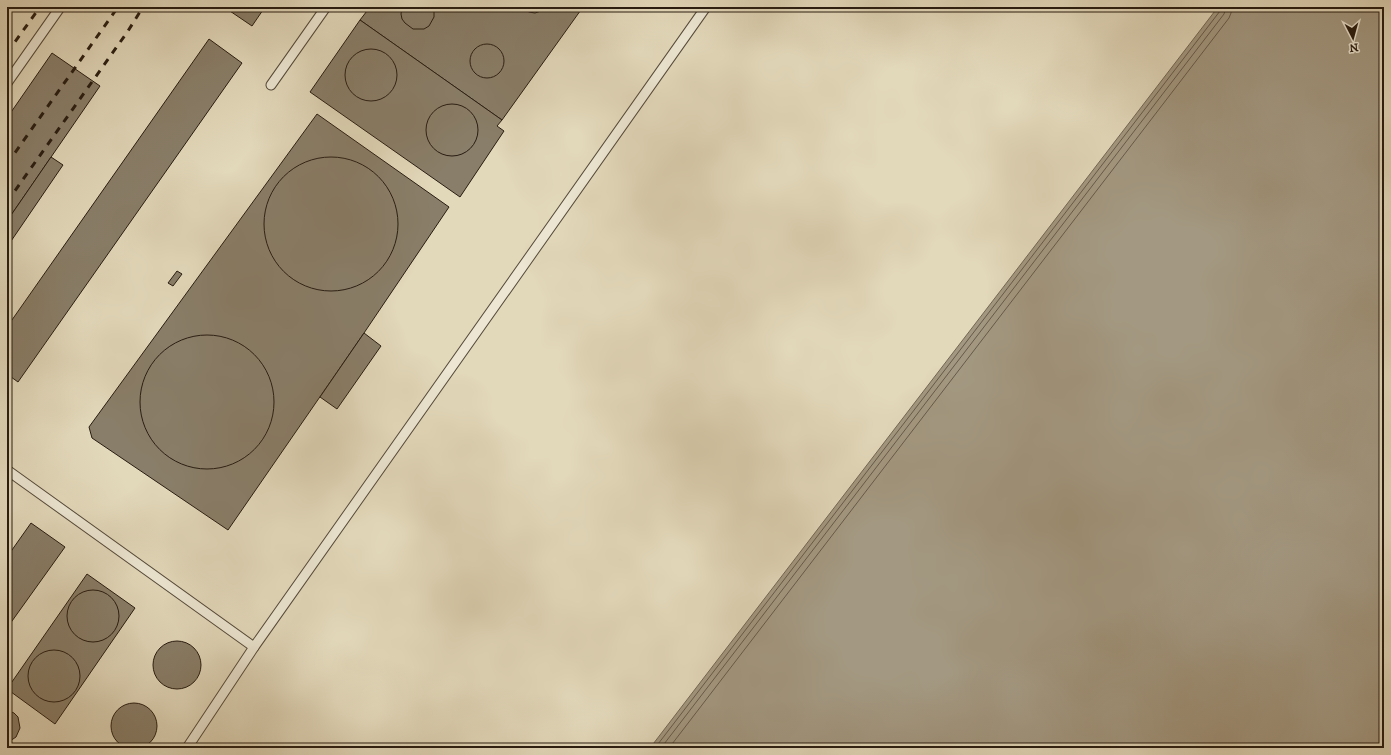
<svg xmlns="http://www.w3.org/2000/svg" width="1391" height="755" viewBox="0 0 1391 755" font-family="'IM FELL DW Pica',serif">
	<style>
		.water { fill: #a39881; stroke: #726654 }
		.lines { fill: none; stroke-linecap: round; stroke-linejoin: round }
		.shore { stroke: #665a49; stroke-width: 1 }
		.building { fill: #897e69; stroke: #281c11 }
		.lane-casing { stroke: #564b3b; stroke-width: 11 }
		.lane { stroke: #ece6d2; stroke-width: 9 }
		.rail { stroke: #281c11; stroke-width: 3; stroke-dasharray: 7 7; stroke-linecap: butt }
	</style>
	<rect width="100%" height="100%" fill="#e2d8ba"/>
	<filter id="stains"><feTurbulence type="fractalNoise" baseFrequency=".005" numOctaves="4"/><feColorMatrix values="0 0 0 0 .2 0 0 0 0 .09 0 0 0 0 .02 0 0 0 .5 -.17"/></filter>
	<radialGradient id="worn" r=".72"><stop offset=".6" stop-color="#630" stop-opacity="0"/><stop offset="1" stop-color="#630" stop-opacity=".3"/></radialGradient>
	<!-- water -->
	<path class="water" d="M1218,7H1384V748H650Z"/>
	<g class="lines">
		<!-- shore -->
		<g class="shore">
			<path d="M655,748L1220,11L1221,7"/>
			<path d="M661,748L1224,14L1226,7"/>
			<path d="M669,748L1229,18L1231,13L1232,7"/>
		</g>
	</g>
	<!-- building -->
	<g class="building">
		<path d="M224,7H265L252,26Z"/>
		<path d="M370,7H583L502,120L360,20Z"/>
		<path d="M402,7H434V17L429,26L424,29H413L405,23L402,19L401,14Z"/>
		<path d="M521,7H547L541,11L535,13L529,12Z"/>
		<path d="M360,20L502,120L497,126L504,131L460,197L310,92Z"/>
		<path d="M209,39L242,63L18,382L7,374V327Z"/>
		<circle cx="487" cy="61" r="17"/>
		<circle cx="371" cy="75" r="26"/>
		<path d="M52,53L100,86L7,221V118Z"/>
		<circle cx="452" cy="130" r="26"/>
		<path d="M317,114L449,207L364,333L228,530L92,438L89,427Z"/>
		<path d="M51,157L63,165L7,247V221Z"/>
		<circle cx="331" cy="224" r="67"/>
		<path d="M177,271L182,274L173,286L168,283Z"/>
		<path d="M364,333L381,346L337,409L320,397Z"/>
		<circle cx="207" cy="402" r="67"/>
		<path d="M31,523L65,547L7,628V557Z"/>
		<path d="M87,574L135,608L55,724L7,689Z"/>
		<circle cx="93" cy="616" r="26"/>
		<circle cx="177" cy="665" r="24"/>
		<circle cx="54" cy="676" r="26"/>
		<circle cx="134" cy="726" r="23"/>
		<path d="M7,710L14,713L18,717L20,728L16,737L7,743Z"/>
	</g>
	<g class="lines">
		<!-- lane casing -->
		<g class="lane-casing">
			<g id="lane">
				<path d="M7,83L59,9"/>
				<path d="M271,85L326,7"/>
				<path d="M7,470L254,647"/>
				<path d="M187,748L254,647L706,7"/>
			</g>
		</g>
		<!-- lane -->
		<use href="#lane" class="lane"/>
		<!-- rail -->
		<g class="rail">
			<path d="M7,53L40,7"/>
			<path d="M7,164L118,7"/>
			<path d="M7,202L128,31L143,7"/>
		</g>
	</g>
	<!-- margin -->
	<rect width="1391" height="755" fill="none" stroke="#e2d8ba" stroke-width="24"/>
	<rect x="8" y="8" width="1375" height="739" fill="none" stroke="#281c11" stroke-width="2"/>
	<rect x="12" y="12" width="1367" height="731" fill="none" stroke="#281c11"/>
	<!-- north arrow -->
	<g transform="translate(1353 38) rotate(174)" stroke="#ece6d2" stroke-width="3" paint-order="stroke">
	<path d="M0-3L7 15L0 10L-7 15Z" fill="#281c11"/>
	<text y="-6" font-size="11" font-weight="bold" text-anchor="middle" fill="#281c11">N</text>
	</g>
	<rect width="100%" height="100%" filter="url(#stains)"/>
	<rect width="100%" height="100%" fill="url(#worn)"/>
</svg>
